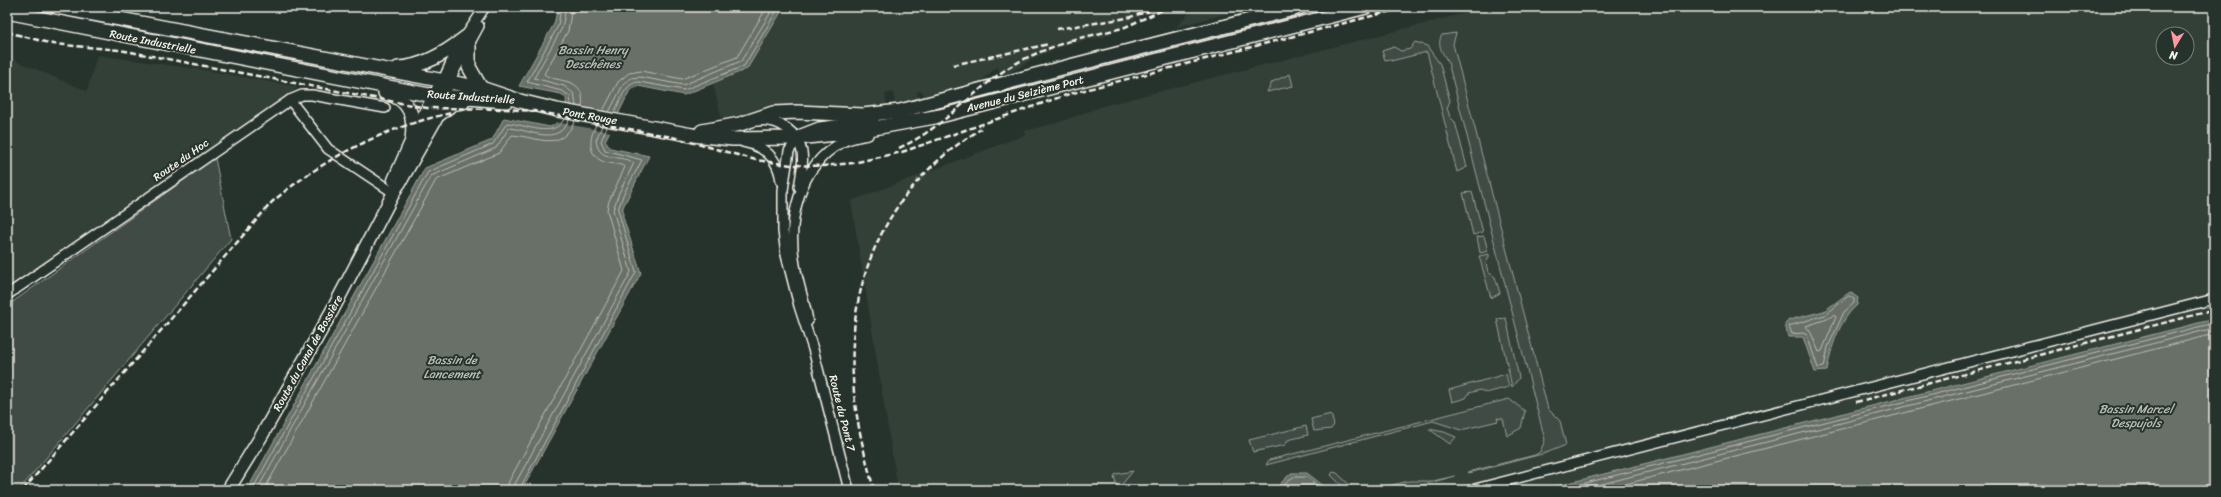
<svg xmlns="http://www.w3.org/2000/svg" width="2221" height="497" viewBox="0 0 2221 497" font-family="Sriracha,sans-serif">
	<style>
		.built { fill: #333f39; fill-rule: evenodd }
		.green { fill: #414b45; stroke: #9a9e96 }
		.water { fill: #676f68; stroke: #9fa39b }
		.pier { fill: #26332d }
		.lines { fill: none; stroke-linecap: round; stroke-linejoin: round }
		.shore { stroke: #bcbdb5; stroke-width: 1 }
		.minor-casing { stroke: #f4f1e8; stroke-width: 12 }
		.tertiary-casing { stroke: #f4f1e8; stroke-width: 15 }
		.secondary-casing { stroke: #f4f1e8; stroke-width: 16 }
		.minor { stroke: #26332d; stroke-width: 9 }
		.tertiary { stroke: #26332d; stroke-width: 12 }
		.secondary { stroke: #26332d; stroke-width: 13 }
		.rail { stroke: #f4f1e8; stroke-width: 2.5; stroke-dasharray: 6 3; stroke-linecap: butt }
		.labels { text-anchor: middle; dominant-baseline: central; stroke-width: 4; stroke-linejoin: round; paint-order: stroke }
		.street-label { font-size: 11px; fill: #f4f1e8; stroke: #26332d }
		.water-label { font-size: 12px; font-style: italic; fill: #bcbdb5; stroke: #26332d }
	</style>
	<rect width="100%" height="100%" fill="#26332d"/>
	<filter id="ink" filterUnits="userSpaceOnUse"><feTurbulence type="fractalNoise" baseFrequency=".025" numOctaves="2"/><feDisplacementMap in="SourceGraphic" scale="8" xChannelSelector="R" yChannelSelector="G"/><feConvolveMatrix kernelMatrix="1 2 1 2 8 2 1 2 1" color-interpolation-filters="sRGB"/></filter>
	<g filter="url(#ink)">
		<!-- built -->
		<g class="built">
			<path d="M784,7H1157L1104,37L1069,44L1036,57L1003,77L997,67L981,81L924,96L922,91L917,92L918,98L895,103L893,92L885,94L887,106L868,110L785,106L723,124L713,83L747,69Z"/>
			<path d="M1195,7H1252L1176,27Z"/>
			<path d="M1489,7H2214V319L1541,490H898L851,201L1025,135L1024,131L1057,123L1103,106ZM2163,34H2187V58H2163Z"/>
			<path d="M97,55L204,70L298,87L7,296V57L87,91Z"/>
		</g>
		<!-- green -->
		<g class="green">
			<path d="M1456,33L1453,44L1548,409L1560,421L1566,445L1546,453L1469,473L1468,472L1535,455L1540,452L1545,440L1448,62C1443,54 1436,44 1442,35Z"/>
			<path d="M1415,42L1427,46L1440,64L1450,101L1447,108L1450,117L1455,122L1467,167L1457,172L1427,52L1391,61V59L1385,60L1382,51L1394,47L1401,51L1410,49Z"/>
			<path d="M1290,74L1293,86L1267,92L1272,82Z"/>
			<path d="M215,158L231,239L19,490H7V306Z"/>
			<path d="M1472,192L1483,232L1473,235L1463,193Z"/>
			<path d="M1484,236L1488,251L1480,253L1477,237Z"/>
			<path d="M1489,254V257L1486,263L1488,272L1495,277L1500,293L1491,298L1479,256Z"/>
			<path d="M1506,318L1519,378L1512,387L1497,319Z"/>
			<path d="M1506,374L1509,387L1486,393L1480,390L1469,393L1466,398L1452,402L1449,390Z"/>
			<path d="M1509,399L1525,411L1521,428L1507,436L1503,419L1497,418L1498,421L1461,430L1433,421L1266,465L1269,460Z"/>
			<path d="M1331,414L1334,425L1331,429L1314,431L1311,419Z"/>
			<path d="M1306,426L1308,435L1288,440L1285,445L1253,452L1249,440Z"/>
			<path d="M1429,429L1444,432L1456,437L1450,444Z"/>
			<path d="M1133,471L1123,483L1122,489L1117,487L1114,476L1116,474Z"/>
			<path d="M1333,472L1337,473L1355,490H1346L1331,475Z"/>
			<path d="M1455,476L1404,490H1371L1409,481H1433Z"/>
		</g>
		<!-- water -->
		<g class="water">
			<path d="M558,7H784L747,69L684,95L638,86L630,90L605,141L610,148L649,156L623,207V217L641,273L522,490H247L425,168L492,140L504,118L550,127C560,124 568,107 566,98L561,94L519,86L554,24Z"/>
			<path d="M1850,292L1858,298L1857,305C1839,321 1831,347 1827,371L1815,372L1803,337H1788L1785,324L1789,320L1824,311Z"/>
			<path d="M2214,319V490H1541Z"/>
			<path d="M1291,473H1307L1329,490H1279V485Z"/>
		</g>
		<!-- pier -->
		<path class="pier" d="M564,105L620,114L611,132L555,122Z"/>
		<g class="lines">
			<!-- shore -->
			<g class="shore">
				<path d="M561,7L558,26L527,82L562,91L570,96L571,105"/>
				<path d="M566,7L562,28L534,78L564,86L574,94L576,106"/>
				<path d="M572,7L568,31L544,74C556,84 587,75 582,107"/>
				<path d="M603,111L618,82L629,73L641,71L682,79L737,57L767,7"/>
				<path d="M609,112L623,85L631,78L640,77L683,85L741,61L774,7"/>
				<path d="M614,113C620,102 625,82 639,82L684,90L744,66L779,7"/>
				<path d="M1849,296L1854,299V303L1844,312L1828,347L1824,367L1818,368L1807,335L1803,333L1792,334L1789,326L1825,315Z"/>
				<path d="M1834,315L1836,317L1822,351L1819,352L1811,333L1806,326L1827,319Z"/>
				<path d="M252,490L428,172L493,144L507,123C525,124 554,140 564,119"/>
				<path d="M257,490L431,176L496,148L509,128C532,130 557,147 569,120"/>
				<path d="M264,490L436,180L499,153L512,135C539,137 560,153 575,121"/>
				<path d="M507,490L509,481L624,271L607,210L609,201L625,167C619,163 611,164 604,162C587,155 589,138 596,125"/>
				<path d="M513,490L515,484L631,272L613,210L619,193L634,163C621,154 598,163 596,140L602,126"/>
				<path d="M519,490L636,272L618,210L623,195L642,160L605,150L601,141L607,127"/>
				<path d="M1283,490V486L1293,477H1307L1323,490"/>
				<path d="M1558,490L2214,323"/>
				<path d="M1578,490L2214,328"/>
				<path d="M1602,490L2214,334"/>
			</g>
			<!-- minor casing -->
			<g class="minor-casing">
				<g id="minor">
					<path d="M443,80L457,49L485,7"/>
					<path d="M449,81L479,26"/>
					<path d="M290,100L328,149L394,193"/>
					<path d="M757,121C777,118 798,131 802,152C804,164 801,175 799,187"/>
					<path d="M743,142C765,146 778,159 781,181"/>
					<path d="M7,295L290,100L302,95H312L385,108"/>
					<path d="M808,321C805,302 798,284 795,265C787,220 799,166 841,143C849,138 859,137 868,135"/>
					<path d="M849,490L813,349L799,306L786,255L783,231V190L789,151L801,134L819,127L874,120"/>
					<path d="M1471,490L2214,299"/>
				</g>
			</g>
			<!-- tertiary casing -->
			<g class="tertiary-casing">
				<g id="tertiary">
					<path d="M431,121L449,81"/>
					<path d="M394,180L418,126L438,89"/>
					<path d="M228,490L262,435L333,309L403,175"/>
				</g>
			</g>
			<!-- secondary casing -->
			<g class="secondary-casing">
				<g id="secondary">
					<path d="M57,7L481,88L520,101L557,110L692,135L733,139L796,138L847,133L940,116L1366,7"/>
					<path d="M7,12L429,95L506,101"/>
					<path d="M469,46V67L481,88"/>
					<path d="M398,68C424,67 447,52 466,37"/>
					<path d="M385,93C411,99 415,117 412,140"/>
					<path d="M702,131L740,124L773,113L797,112L863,115L900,111L1062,68L1301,7"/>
					<path d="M399,183L437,116L452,104L463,102"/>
				</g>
			</g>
			<!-- minor -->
			<use href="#minor" class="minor"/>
			<!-- tertiary -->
			<use href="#tertiary" class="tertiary"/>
			<!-- secondary -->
			<use href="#secondary" class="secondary"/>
			<!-- rail -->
			<g class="rail">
				<path d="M1057,29L1127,18L1149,11"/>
				<path d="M7,32L53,44L120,50L427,108L505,109L534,111L672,137L756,160L791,165L823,166L853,163L902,152L1069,94L1407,7"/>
				<path d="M1071,40L1123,28L1169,7"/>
				<path d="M953,65L1049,44"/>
				<path d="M899,148C937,131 962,103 994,78C1018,59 1048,48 1076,39"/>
				<path d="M1856,402L2214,310"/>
				<path d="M23,490L272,202C322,159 387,126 452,113"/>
				<path d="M874,490C867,464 860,437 856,410C840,294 879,191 981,129"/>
			</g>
		</g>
	</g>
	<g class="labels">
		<!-- street labels -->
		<g class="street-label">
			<text transform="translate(153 42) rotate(11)">Route Industrielle</text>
			<text transform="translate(1025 94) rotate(-14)">Avenue du Seizième Port</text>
			<text transform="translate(471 97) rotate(4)">Route Industrielle</text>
			<text transform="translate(590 116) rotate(10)">Pont Rouge</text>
			<text transform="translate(181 160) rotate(-35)">Route du Hoc</text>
			<text transform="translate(308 353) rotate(-61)">Route du Canal de Bossière</text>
			<text transform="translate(842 413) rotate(76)">Route du Pont 7</text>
		</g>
		<!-- water labels -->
		<g class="water-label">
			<text x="593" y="50">Bassin Henry<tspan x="593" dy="14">Deschênes</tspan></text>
			<text x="452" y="360">Bassin de<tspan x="452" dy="14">Lancement</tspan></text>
			<text x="2136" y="409">Bassin Marcel<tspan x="2136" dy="14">Despujols</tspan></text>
		</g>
	</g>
	<!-- margin -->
	<rect width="2221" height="497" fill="none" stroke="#26332d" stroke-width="24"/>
	<rect x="12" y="12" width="2197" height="473" fill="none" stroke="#f4f1e8" stroke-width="1.5" filter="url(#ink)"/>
	<!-- north arrow -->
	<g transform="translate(2175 46) rotate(190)"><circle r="19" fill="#26332d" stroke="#787f78"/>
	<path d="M0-3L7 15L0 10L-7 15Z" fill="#ff9aa2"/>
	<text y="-6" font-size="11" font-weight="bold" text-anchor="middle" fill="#f4f1e8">N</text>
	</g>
</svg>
